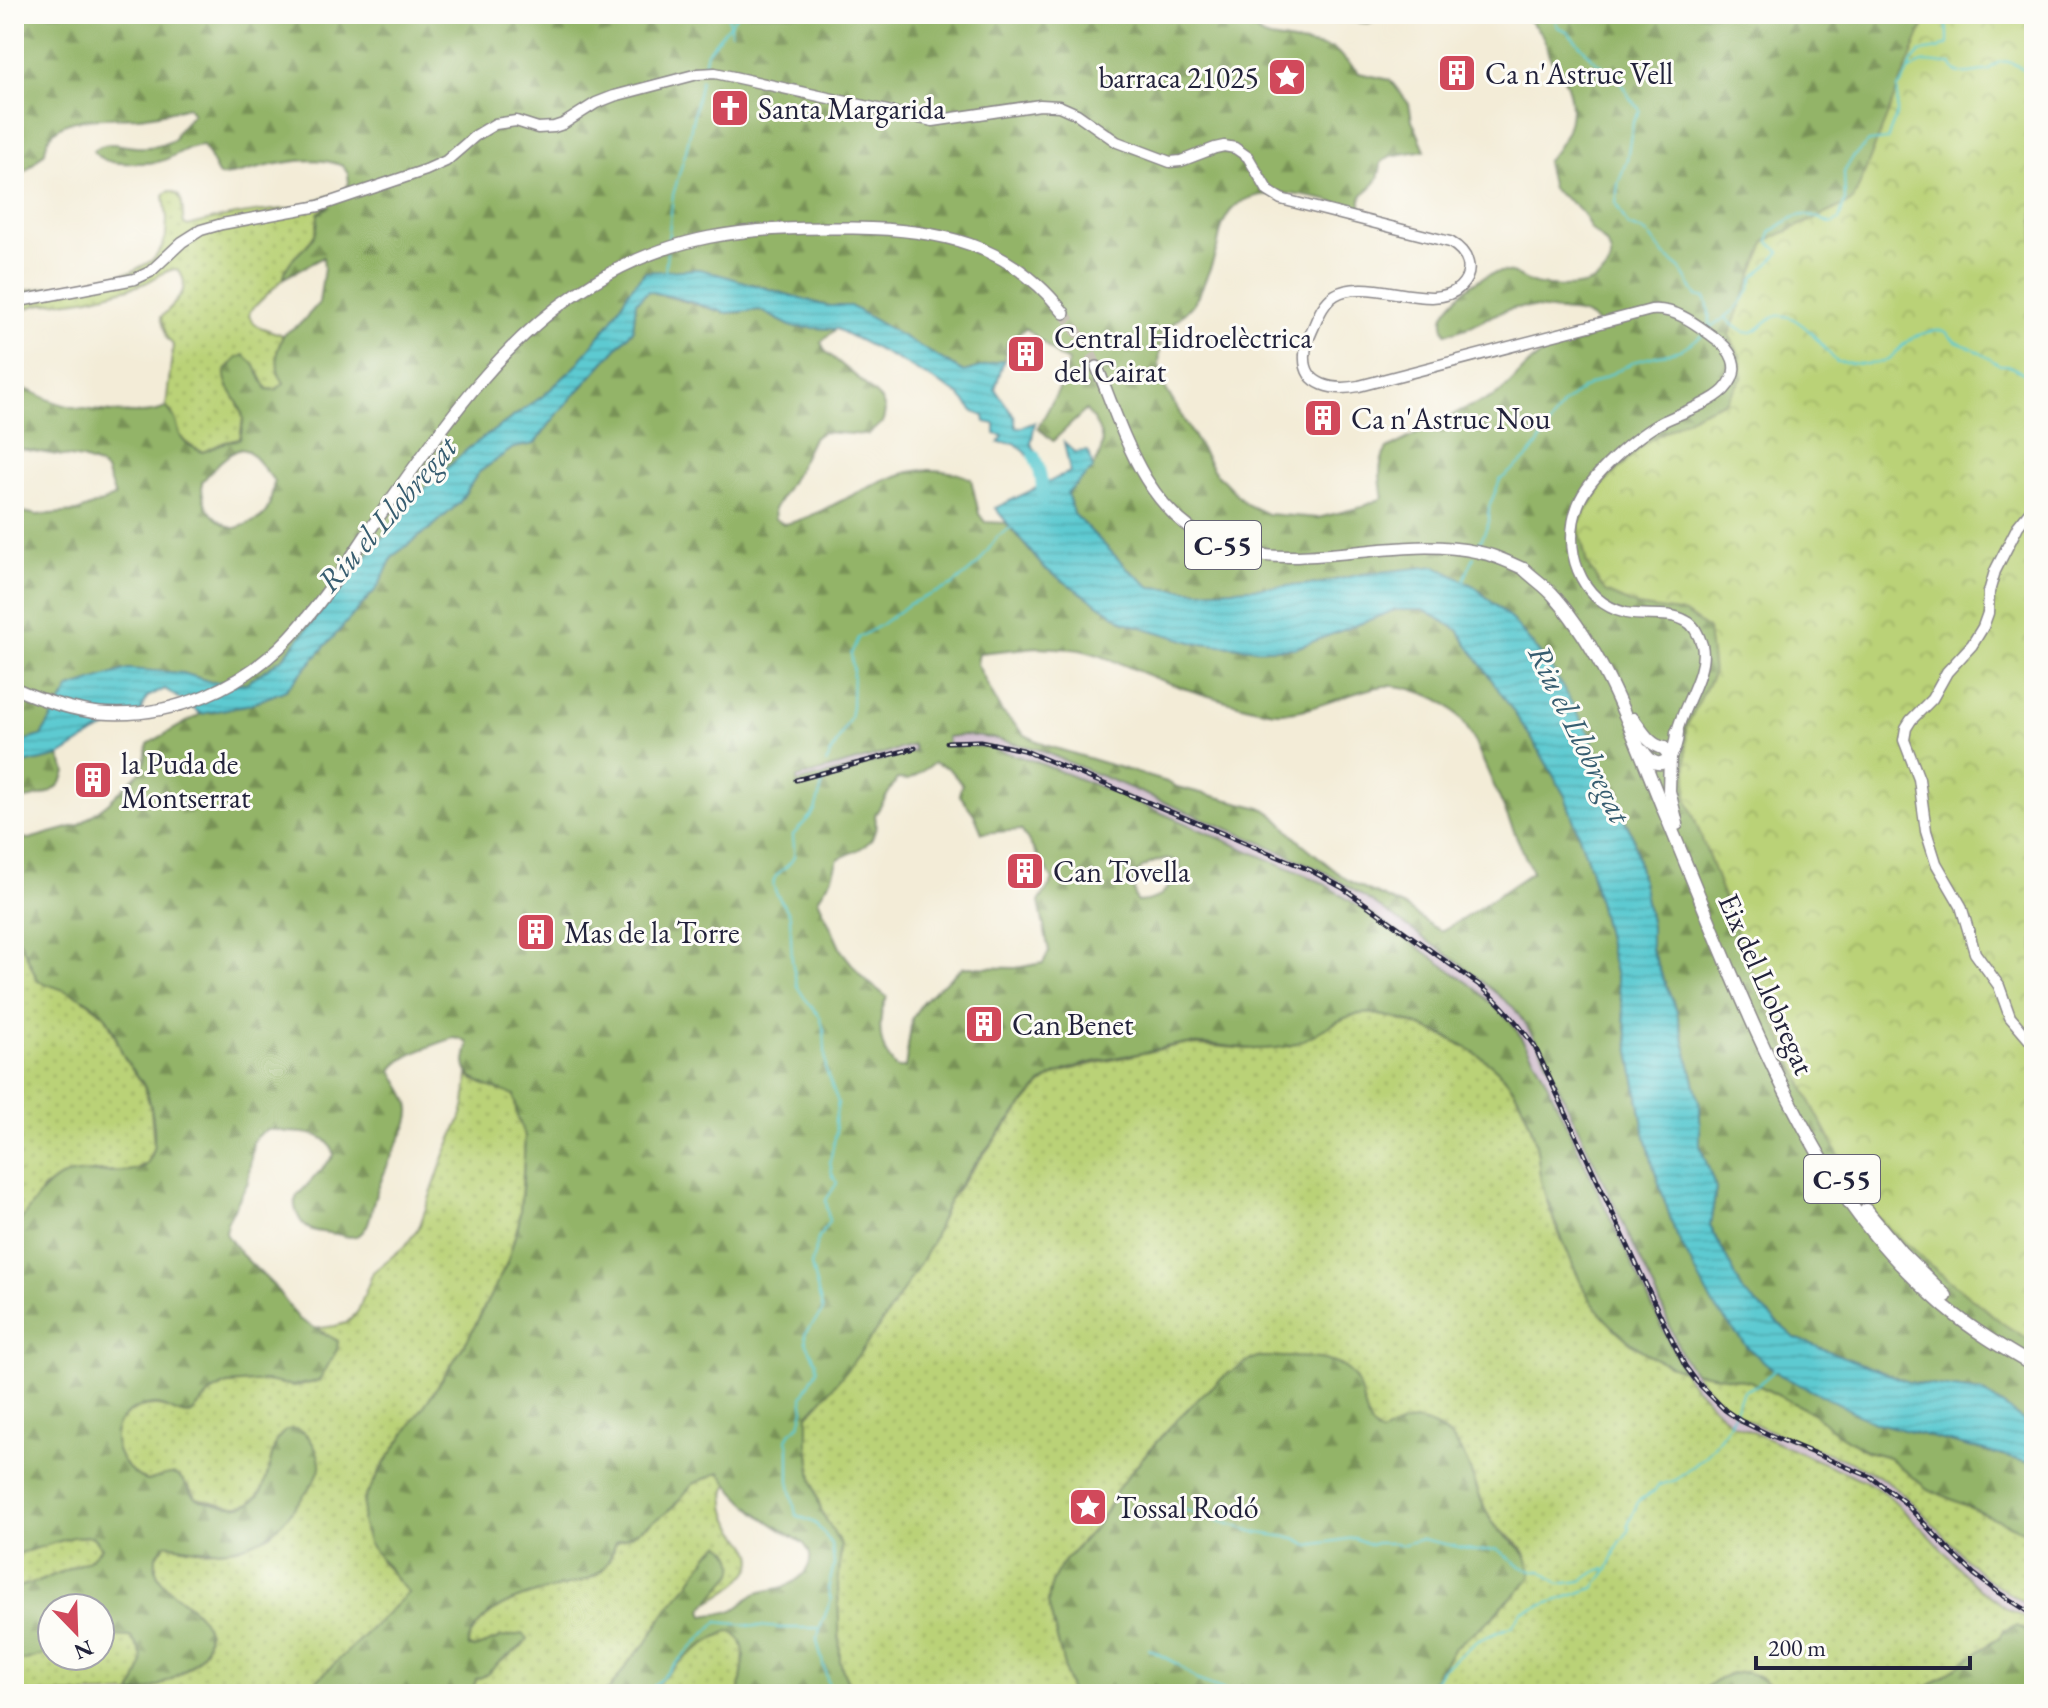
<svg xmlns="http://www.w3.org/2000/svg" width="2048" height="1708" viewBox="0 0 2048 1708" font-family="'EB Garamond',serif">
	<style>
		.industrial { fill: #d0bdcd }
		.grass { fill: url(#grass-dots); stroke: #6e7a59; stroke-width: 2 }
		.forest { fill: url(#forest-firs); stroke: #5a6b52; stroke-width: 2; fill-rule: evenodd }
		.park { fill: url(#park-crowns); stroke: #6e7a59; stroke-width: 2 }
		.water { fill: url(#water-rules); stroke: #407686; stroke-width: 2 }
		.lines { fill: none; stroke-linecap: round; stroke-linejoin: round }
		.stream { stroke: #5dcad1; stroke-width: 2 }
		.river { stroke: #5dcad1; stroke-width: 12 }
		.primary-tunnel { stroke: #c9c4b8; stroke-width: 11; stroke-dasharray: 11 5.5; stroke-linecap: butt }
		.secondary-casing { stroke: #8a8789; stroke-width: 13 }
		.primary-casing { stroke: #8a8789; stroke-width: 14 }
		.highway-casing { stroke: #8a8789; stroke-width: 15 }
		.secondary { stroke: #fff; stroke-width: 10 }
		.primary { stroke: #fff; stroke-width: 11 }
		.highway { stroke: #fff; stroke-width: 12 }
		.rail-casing { stroke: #22223b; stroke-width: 5 }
		.rail { stroke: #fdfcf7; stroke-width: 2; stroke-dasharray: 6; stroke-linecap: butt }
		.labels { text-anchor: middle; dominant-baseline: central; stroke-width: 6; stroke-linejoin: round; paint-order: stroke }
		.shield { fill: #fdfcf7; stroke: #646373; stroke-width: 2 }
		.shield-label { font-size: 28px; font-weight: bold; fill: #22223b }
		.poi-label { font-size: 30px; fill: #22223b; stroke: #fdfcf7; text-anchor: start }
		.street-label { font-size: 30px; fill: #22223b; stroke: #fdfcf7 }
		.water-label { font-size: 32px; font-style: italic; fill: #375d70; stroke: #fdfcf7 }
	</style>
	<defs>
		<pattern id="grass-dots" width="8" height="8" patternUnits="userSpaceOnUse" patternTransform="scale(2)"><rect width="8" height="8" fill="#bad277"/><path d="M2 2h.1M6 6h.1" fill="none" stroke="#a0b468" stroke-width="1.8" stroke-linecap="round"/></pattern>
		<pattern id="forest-firs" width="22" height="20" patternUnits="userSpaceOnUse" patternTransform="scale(2)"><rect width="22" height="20" fill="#93b468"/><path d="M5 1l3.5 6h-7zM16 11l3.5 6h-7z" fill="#789257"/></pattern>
		<pattern id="park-crowns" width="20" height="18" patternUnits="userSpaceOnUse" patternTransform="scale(2)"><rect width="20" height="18" fill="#bad277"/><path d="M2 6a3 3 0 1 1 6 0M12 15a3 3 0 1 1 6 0" fill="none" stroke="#a0b468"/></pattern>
		<pattern id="water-rules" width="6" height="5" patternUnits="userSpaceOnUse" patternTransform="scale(2)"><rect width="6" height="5" fill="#5dcad1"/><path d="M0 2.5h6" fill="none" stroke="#51adb4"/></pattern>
	</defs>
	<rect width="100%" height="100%" fill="#fdfcf7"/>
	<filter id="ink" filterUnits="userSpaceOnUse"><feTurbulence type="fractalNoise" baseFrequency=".0125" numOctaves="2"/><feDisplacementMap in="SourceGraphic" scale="16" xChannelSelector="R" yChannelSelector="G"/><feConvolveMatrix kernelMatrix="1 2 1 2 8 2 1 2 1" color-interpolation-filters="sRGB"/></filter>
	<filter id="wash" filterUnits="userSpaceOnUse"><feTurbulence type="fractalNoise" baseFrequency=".006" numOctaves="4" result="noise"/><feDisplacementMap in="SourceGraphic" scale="32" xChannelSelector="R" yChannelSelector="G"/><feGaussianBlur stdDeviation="1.8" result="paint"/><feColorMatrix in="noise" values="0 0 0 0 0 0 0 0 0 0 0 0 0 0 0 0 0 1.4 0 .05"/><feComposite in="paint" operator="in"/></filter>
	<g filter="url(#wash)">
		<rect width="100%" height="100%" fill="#f3ecd7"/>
		<!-- industrial -->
		<g class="industrial">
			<path d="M964,735L990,738L1037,749L1262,843L1325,872L1369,900L1462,965L1514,1008L1539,1045L1655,1291L1682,1355L1700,1382L1719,1402L1871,1472L1896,1488L1980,1572L2009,1594L2034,1608V1622L2008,1609L1974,1584L1931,1537L1885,1493L1863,1480L1731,1423L1711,1404L1687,1378L1647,1296L1565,1119L1474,987L1380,920L1321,882L1122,796L1034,761L988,747L948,745L946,737Z"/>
			<path d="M914,745L916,751L798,784L796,778Z"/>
		</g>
		<!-- grass -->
		<g class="grass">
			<path d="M171,191C186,196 181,211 184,224L188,226C236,212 279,208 329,207L318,213C318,219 318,228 315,234C307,251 286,257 284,278L250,311L249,316L257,326L283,335L277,352L285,383L276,390L267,389C258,378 256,364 244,356L237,358L227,368L243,418L240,439L225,442L203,452C167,438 187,427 166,407L173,345L167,338L161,317C174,304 195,288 177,269C164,269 153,281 141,285C122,290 103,295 84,299C62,303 33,301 14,315V292L76,284L131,272L153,260L161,249L166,236L167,219L164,195L167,192Z"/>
			<path d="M14,937L20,940L38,981L76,994L105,1015L126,1060L144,1086L151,1110L154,1147L146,1164L132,1171H95L44,1187L36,1201L14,1229Z"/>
			<path d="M1369,1013C1411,1020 1476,1044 1504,1077C1522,1097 1533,1129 1538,1154C1539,1162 1539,1171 1541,1179C1546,1202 1555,1225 1565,1247C1573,1263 1579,1282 1589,1297C1611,1329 1645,1359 1683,1370L1687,1378L1711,1404L1731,1423L1863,1480L1885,1493L1931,1537L1974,1584L2008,1609L2034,1622V1636L2022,1628L2004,1630L2001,1636L1929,1686L1912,1694H1777L1769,1684L1757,1675L1707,1686L1701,1694H1424L1454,1648L1493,1617L1502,1606L1523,1587L1531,1575C1529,1568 1528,1558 1524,1551C1517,1539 1500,1533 1492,1521C1467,1484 1477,1447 1430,1425L1381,1434L1370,1426L1355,1378L1220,1381C1183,1409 1150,1447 1122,1483C1112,1496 1107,1513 1096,1526C1075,1552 1051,1566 1048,1603L1071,1694H854L843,1671L840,1661L838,1587L841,1545L821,1511L812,1479L808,1445V1415L849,1366L874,1331L932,1241L948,1202L1000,1133L1041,1084L1059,1073L1080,1067L1184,1044L1248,1049L1329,1026L1348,1016Z"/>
			<path d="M468,1075L474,1080L514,1095L517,1116L525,1136L524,1158L519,1222L507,1263L468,1339L433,1393L384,1464L363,1501L380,1560L409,1593L303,1694H134C159,1687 190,1674 204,1651C208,1645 207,1638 208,1632L165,1585L156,1572V1556L167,1544L206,1551L238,1548L269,1535L312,1485L313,1444L307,1435L301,1431L276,1440L264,1488L256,1498L249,1504L241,1506H229L197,1498L187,1485L164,1476L147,1481C106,1463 100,1409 154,1406C164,1405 178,1413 190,1415L212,1392L227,1384L266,1381L294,1386L311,1383L338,1341L313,1329L335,1326L346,1323L352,1318L358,1311L373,1272L406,1245L420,1225L445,1154L459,1123L465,1105Z"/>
			<path d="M1694,1372L1750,1381L1813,1413L1837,1433L1866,1451L1889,1457L1926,1488L2034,1536V1608C2014,1597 1995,1586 1978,1571C1943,1538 1914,1495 1871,1472C1811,1440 1734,1433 1694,1372Z"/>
			<path d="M720,1472L728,1484C706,1546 809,1546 707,1603L733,1573L709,1554L689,1584L664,1614L646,1644L631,1659L610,1689L602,1694H472L476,1679L522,1647L527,1639L522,1635L501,1638L475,1648L467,1647C468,1637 472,1633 478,1625C496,1603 529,1594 556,1588C572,1584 589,1582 602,1570C610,1562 612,1552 616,1542L648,1525L693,1484Z"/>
			<path d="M92,1536L102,1548L87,1561L40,1581L14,1588V1555L73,1537Z"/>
			<path d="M729,1631C755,1641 739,1674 740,1694H648C669,1669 699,1644 729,1631Z"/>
			<path d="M114,1636L130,1637C152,1662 141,1667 131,1694H14V1663L52,1652V1656H100V1638Z"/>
		</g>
		<!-- forest -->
		<g class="forest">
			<path d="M14,14H1387L1369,23L1346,21L1309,23L1261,22L1253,28L1261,35L1270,38L1334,49L1359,73L1390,80L1409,104L1412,120L1425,150L1390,156L1381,163C1380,170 1380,178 1375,183C1365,196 1358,189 1362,211C1325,198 1241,174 1223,224C1220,231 1219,240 1217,248C1213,262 1201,293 1193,304C1184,315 1171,324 1161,333L1159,365L1164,386L1214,471L1246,504L1267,514L1318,518L1362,507L1383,498C1380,482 1377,463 1387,449L1450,417C1463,406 1486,403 1501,392C1516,380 1527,362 1544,353C1563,344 1588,346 1599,325C1587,312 1576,312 1559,311C1543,309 1527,305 1510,309C1487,315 1470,331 1446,333C1439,319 1444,312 1454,301C1466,287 1481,275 1500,272C1515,270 1525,283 1540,285C1563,288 1595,290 1608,268C1611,263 1612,257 1610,251C1607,240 1596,236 1590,228C1587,222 1586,217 1581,212C1573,202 1562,197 1552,189L1546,162C1570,136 1579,109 1563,76C1559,69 1552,63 1549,55C1547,51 1547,48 1546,43C1542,31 1531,23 1522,14H2034V1425L2026,1422L1983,1392L1908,1382L1795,1338L1744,1293L1710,1225L1716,1189L1700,1145V1106L1676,1009L1651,949V927L1633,836L1550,666L1513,621L1474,586L1362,574L1318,584L1261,588L1200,591L1151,587L1128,569L1074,514L1067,493C1083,478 1109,458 1100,433C1098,425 1091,417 1086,410L1053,441L1038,428L1064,380L1069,361L1059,357L1026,328L1007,343L1004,360L964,372L850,306H827L749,283L630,289L612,320L575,367L543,396L469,448L424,489L353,572L284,657L246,683L211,682L183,673L71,687L41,736L14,744V510L37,515L77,512L115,497L106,471L99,465L82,459L14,448V387C32,388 44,400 61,404C81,410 151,419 166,407C187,427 167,438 203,452L226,442L240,439C241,433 243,426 243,419C242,401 223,389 225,371L237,358L244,355L254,364L267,389L276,390L284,383L278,373L277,352L283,335L302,322L319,303L324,268L323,257L284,278C286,257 307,251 315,234C318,228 318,219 318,213L329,207L314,202C326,192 340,201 349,183L348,174L343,166C318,155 282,162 256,169C243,172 233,176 219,176L203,145C187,145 176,157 161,161C154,163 148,163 141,163C124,163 105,166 93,151C107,139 119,146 136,147C149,148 162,146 174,140L177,132L193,114L188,107C171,111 154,116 137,117C108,119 48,111 45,152L26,171L14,177ZM241,449C244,450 246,450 248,451C250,452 273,478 274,482C268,515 269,517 236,528H232C211,518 201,505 202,482C213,469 225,454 241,449Z"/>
			<path d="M648,291L726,313L760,310L792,327L836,329L821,342L825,351L858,378L882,401L885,410L883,422L867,435L823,432L813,438L798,469L774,509L775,519L784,524C803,521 818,512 835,504C854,494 891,476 910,472C929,468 954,470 971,479L979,514L985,522L1006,523L1044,568L1125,622L1192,642L1259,649L1296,648L1395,610H1424L1458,630L1536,745L1565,796L1590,867L1620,994L1643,1125L1653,1165L1675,1232L1874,1422L2034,1464V1536L1926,1488L1889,1457L1867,1451L1837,1433L1813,1413L1750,1381L1694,1372L1682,1355L1655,1291L1539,1045L1514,1008L1462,965L1369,900L1325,872L1262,843L1037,749L991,738L964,735L947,737L948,745L988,747L1034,761L1122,796L1321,882L1380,920L1474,987L1512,1023L1540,1068L1647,1296L1683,1370C1644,1358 1607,1328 1586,1293C1577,1276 1570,1258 1563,1241C1555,1221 1547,1202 1541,1181C1539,1173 1539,1165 1538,1156C1535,1135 1526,1109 1515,1091C1490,1051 1419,1020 1373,1014C1342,1010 1320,1036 1292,1045C1280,1049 1267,1049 1255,1049C1232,1048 1208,1042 1185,1044C1171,1044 1156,1050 1142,1053C1111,1059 1064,1064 1040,1085C1030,1095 1021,1108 1011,1119C990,1144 968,1171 950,1199C941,1214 938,1231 930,1246C896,1305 855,1365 808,1415V1445L812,1479L821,1511L841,1545L838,1587L840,1661L843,1671L854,1694H740C739,1674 755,1641 729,1631C699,1644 669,1669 648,1694H602L610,1689L631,1659L646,1644L668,1608L689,1584L709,1554L720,1544C732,1550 737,1561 733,1573L702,1609L704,1616C714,1614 726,1614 735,1609C742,1605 748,1598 755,1594C765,1590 776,1590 786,1586C804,1578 820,1560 803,1543C770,1523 741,1506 720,1472L693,1484L672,1508L662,1516L631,1535L616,1542C612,1552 610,1562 602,1570C589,1582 572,1584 556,1588C529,1594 496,1603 478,1625C472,1633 468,1637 468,1647L475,1648L501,1638L522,1634L528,1639C521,1649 512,1653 502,1660C492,1668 489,1676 476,1679L472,1694H303L408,1593L368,1543L362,1522L364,1500L384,1464L433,1393L468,1339L507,1263L519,1222L523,1179L525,1136L517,1116L514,1095C498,1089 466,1084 465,1063C465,1056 468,1050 468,1043L461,1039L453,1038C435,1045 402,1054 392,1070C398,1084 408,1093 410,1109C411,1124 401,1135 395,1149C387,1165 380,1183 374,1200C371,1211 370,1227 360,1234C353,1239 345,1236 337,1234C319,1231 304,1234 297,1213C294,1206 294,1202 297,1196L334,1156C330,1132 307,1133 287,1132C281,1131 274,1129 268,1130C261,1131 257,1136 253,1141L248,1182L227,1222L226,1234L241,1254L273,1285L299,1319L338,1341L337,1350L319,1381L294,1386L266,1381L227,1384L212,1392L190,1415C177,1416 168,1405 154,1405C100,1409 106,1463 147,1481C155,1480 163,1474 171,1474C185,1474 187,1492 197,1498C205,1503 230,1507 239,1506C281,1503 260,1427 295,1429C303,1430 310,1437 313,1444C317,1450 321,1460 320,1467C319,1481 280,1527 268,1535C264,1538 257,1541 252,1543C224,1554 196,1550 167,1544L156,1556C156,1563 155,1569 157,1574C170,1600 211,1608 207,1640C206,1653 196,1661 186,1669C171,1681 150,1692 131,1694C141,1668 151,1661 130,1637L114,1636L100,1638V1608H52V1652L14,1663V1588L40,1581L87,1561L102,1548L92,1536L73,1537L14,1555V1229C26,1214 42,1187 57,1179C81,1165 131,1179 146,1164C161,1149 152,1105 145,1088C140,1076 130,1068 124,1057C117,1044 114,1024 103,1014C86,996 61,989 38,981L20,941L14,937V837L29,839L79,825L108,803L143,769L148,744L201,714L251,704L286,690L378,587L393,556L432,527L459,503L478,473L513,448L534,444L560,411L633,330L636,302ZM1037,647C1052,648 1066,648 1080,650C1102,654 1123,665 1143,673C1171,685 1201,694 1230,702C1246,706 1261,711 1278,712C1316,713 1347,691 1384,686C1395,685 1409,688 1420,692C1447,700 1460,714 1473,738L1532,872L1463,919L1441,931L1432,926L1405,907L1353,883L1343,877L1298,840L1274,815L1265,809L1177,787L1167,782L1045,745L1025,735L1001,711L977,664L979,653ZM913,745L915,751L797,783V778ZM934,763L948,768L962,784L959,794L974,814L982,833L1021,830L1053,880L1039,902L1049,951L1043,963L1016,968L963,967L924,1000L912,1018L905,1068H896C892,1063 887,1057 885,1051C878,1035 879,1012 887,997L863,978L841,950L818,899L831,879L838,859C860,849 880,844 875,815L897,779L909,780ZM1165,859L1179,862L1181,871C1166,889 1163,901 1137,902C1127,876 1140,864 1165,859Z"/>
			<path d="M59,756L66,772C60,796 35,797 14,801V766Z"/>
			<path d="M1257,1357C1285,1358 1336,1351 1354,1377C1359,1384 1361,1394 1363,1401C1369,1419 1365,1423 1381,1434C1391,1429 1403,1422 1415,1421C1421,1421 1428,1424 1433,1426C1474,1444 1470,1490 1493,1523C1510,1546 1527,1541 1531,1576L1523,1587L1502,1606L1493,1617L1454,1648L1424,1694H1071L1048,1603C1051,1564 1075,1553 1096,1526C1107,1513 1112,1496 1122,1483C1154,1443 1210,1377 1257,1357Z"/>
			<path d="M2017,1626L2034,1636V1694H1912L1929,1686L2001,1636C2005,1629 2009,1627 2017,1626Z"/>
			<path d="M1745,1672C1759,1676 1768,1682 1777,1694H1701C1713,1678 1726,1674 1745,1672Z"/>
		</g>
		<!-- park -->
		<path class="park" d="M1928,14H2034V1343L2005,1325L1925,1261L1865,1206L1810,1101L1752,972L1687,799L1686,727L1713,674L1708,629L1685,613L1637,606L1605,592L1587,564L1578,524L1604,483L1646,442L1700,412L1726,401L1742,378L1740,356L1729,335L1766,241L1853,201Z"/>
		<!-- water -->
		<g class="water">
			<path d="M700,269L827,306H850L964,372L1004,360L995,389L1014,416L1016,427L1020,428L1035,422L1031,444L1039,455L1038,461L1041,464V469L1036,471L1031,457L1015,443H999L1003,436L995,434V424L985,422L984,416L974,412L959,395L900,361L837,329L792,327L760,310L726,313L681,299L648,291L636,302L633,330L560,411L534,444L513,448L478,473L459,503L432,527L393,556L378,587L286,690L251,704L201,714L165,689L147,697L140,713L96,733L59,756L14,766V744L41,736L70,688L128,669L183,673L211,682L246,683L284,657L353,572L424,489L469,448L543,396L575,367L612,320L630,289L645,272Z"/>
			<path d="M1064,442L1075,452L1087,451L1090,455L1093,469L1067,493L1074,514L1128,569L1151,587L1200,591L1318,584L1362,574L1436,566L1474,586L1513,621L1550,666L1590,735L1612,796L1633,836L1651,927V949L1676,1009L1700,1106V1145L1716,1189L1710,1225L1744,1293L1795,1338L1908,1382L1983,1392L2026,1422L2034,1425V1464L1874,1422L1780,1375L1747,1347L1713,1305L1675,1232L1653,1165L1643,1125L1620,994L1590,867L1565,796L1536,745L1458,630L1424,610H1395L1296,648L1259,649L1192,642L1125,622L1044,568L995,508L1070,472Z"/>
		</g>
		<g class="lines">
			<!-- stream -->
			<g class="stream">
				<path d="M728,14L731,33"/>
				<path d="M1554,14L1557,27L1567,31L1595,61L1617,77L1630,98L1640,110L1633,122L1627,159L1618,184L1616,204L1628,226L1643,231L1651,238L1665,256L1680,268L1697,296L1705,298C1711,307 1708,317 1710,328"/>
				<path d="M703,69L707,52L738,14"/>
				<path d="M1910,70C1929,56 1929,65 1951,64L1956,72C1967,76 1977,70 1988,71C2004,51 2020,67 2034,79"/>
				<path d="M668,241L673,195L686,151L701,80"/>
				<path d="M665,273L667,252"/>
				<path d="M1725,317C1760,355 1758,311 1785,316C1805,320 1823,348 1837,362C1854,362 1873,368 1889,359C1894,356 1899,349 1903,345C1914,335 1931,329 1945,331L1956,342L1972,348L2000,365H2007L2034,378"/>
				<path d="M1711,328L1736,309L1749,292L1754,278L1780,252L1769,242L1770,233C1782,224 1797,211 1813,216C1820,218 1825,222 1832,224L1839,220L1845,200L1844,172L1853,157L1869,142L1887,140L1897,112L1898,88L1903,82L1912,62L1921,52L1938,49L1948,44V33L1942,14"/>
				<path d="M1478,547L1489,522V507L1500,480L1527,458L1537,446L1562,405L1582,389L1636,361L1680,350L1703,335"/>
				<path d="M1464,580L1474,557"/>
				<path d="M826,763L850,718L852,706L853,668L851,654L858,638L882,624L909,604L953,585L978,564L998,536L1012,527"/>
				<path d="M824,779L815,811L793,835C793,842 795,849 794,856C790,870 770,872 774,887C777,899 787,906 790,916L792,961L797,986L804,997L820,1017L824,1030L826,1070L838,1102L835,1120L836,1133L830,1161L832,1174L837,1183L826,1200L829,1221L818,1239L811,1265L823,1311L805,1334L806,1342L816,1362L817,1370L802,1397L804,1410L800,1424L790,1433L787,1440L789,1447V1481L796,1515L815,1523L832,1544L834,1565L828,1589L831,1600L820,1628L817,1641L831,1694"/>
				<path d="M1185,1510L1258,1533L1295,1538L1309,1545L1354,1538L1371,1545L1376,1543H1395L1401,1545L1422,1539L1477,1551L1497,1549C1512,1559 1521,1572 1542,1571L1559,1584L1581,1581L1599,1570L1605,1569"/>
				<path d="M1149,1649L1177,1664L1197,1680L1235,1694"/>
				<path d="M646,1694L717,1622L780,1628H818"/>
				<path d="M1428,1694L1441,1670L1479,1640L1512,1626L1522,1612L1594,1588L1608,1569L1619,1544L1630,1529L1628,1524L1639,1500L1654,1492L1659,1485L1676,1480L1707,1455L1728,1427L1743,1391L1759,1384L1775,1370"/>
			</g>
			<!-- river -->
			<path class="river" d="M1034,456C1041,469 1042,486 1043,500"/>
		</g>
	</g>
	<g filter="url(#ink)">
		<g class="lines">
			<!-- primary-tunnel -->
			<path class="primary-tunnel" d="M1064,313L1088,348L1097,367"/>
			<!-- secondary casing -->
			<g class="secondary-casing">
				<g id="secondary">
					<path d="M14,302L135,279L150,272L182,242L201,230L222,224L319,206L426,170L446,161L475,136L495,124L516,121L538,128L554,127L563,124L596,103L614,96L698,74L715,73L729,76L933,121L1040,105L1059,106L1077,114L1117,142L1170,162L1181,161L1215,148L1224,146L1235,148L1248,157L1268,191L1281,199L1450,242C1468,252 1476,271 1460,287C1434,314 1367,275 1335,295C1324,302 1319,314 1314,326C1310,335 1305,344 1305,355C1303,387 1335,391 1359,386L1651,310C1675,308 1693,322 1711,335C1732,349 1744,369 1724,390C1711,403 1681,413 1664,421C1638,434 1588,477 1578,505C1562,547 1578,601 1626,613C1646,617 1668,611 1686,621C1695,625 1699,636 1702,645C1708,672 1683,705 1677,732"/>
					<path d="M2034,506L2018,526L1995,571L1989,592L1988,613L1983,627L1972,645L1947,672L1932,699L1911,720L1906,728L1904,740L1919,779L1926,831L1936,863L1961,906L1975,953L1999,986L2010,1017L2034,1045"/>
				</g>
			</g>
			<!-- primary casing -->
			<g class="primary-casing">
				<g id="primary">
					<path d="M1097,367C1112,404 1125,444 1146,479C1229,613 1360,527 1478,552C1494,555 1509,562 1524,569"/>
					<path d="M14,688C41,700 71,710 100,713C171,719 242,688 290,637C324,601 350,558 378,518C436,437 493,349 577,293C667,232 747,227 853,228C938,229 1008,242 1064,313"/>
				</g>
			</g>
			<!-- highway casing -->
			<g class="highway-casing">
				<g id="highway">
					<path d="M1524,569C1534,579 1546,586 1555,597C1608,658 1634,738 1664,811C1716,935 1763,1064 1833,1178C1863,1226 1902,1269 1944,1306C1971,1329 2003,1348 2034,1366"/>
					<path d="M1633,719C1642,731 1649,745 1664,748"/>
					<path d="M1664,748L1670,757L1669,791L1677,824"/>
					<path d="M1643,751C1661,779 1677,753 1677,732"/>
					<path d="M1866,1210L1901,1252L1946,1296"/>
				</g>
			</g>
			<!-- secondary -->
			<use href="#secondary" class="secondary"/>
			<!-- primary -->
			<use href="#primary" class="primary"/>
			<!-- highway -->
			<use href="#highway" class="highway"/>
			<!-- rail casing -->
			<g class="rail-casing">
				<g id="rail">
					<path d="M947,742L980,741L1023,750L1310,870L1343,888L1482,987C1502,1005 1519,1024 1535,1047L1668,1332L1685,1366L1697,1382L1725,1410L1741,1421L1770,1435L1871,1477L1904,1502L1950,1551L1974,1574L1999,1593L2034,1615"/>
					<path d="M796,780L915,748"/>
				</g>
			</g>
			<!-- rail -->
			<use href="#rail" class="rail"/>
		</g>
	</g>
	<!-- icons -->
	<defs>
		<g id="building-square" transform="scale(2)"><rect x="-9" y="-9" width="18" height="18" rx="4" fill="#d1495b" stroke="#fdfcf7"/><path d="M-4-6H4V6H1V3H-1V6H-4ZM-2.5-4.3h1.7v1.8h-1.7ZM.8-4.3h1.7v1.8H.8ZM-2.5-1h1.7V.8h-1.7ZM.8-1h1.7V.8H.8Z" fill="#fff"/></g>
		<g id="sight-square" transform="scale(2)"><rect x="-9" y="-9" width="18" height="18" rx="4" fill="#d1495b" stroke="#fdfcf7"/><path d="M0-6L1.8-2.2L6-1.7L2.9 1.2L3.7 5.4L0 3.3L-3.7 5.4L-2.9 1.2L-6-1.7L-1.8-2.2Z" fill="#fff"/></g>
		<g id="church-square" transform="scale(2)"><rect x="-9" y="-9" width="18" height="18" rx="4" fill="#d1495b" stroke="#fdfcf7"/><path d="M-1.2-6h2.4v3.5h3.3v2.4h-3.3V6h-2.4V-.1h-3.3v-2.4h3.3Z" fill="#fff"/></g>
	</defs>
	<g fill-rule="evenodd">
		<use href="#building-square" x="1457" y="73"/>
		<use href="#sight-square" x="1287" y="77"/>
		<use href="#church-square" x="730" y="108"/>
		<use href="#building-square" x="1026" y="354"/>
		<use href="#building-square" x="1323" y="418"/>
		<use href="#building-square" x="93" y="780"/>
		<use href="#building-square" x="1025" y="871"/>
		<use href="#building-square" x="536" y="932"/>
		<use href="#building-square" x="984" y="1024"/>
		<use href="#sight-square" x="1088" y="1507"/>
	</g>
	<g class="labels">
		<!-- shield labels -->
		<g class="shield">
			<rect x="1185" y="521" width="76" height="48" rx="6"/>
			<rect x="1804" y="1155" width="76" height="48" rx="6"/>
		</g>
		<g class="shield-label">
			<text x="1223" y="545">C-55</text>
			<text x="1842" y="1179">C-55</text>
		</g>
		<!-- poi labels -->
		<g class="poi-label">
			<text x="1485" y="73">Ca n'Astruc Vell</text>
			<text x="1259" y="77" text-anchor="end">barraca 21025</text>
			<text x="758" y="108">Santa Margarida</text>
			<text x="1054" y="337">Central Hidroelèctrica<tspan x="1054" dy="34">del Cairat</tspan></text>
			<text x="1351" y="418">Ca n'Astruc Nou</text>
			<text x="121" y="763">la Puda de<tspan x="121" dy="34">Montserrat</tspan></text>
			<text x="1053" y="871">Can Tovella</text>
			<text x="564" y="932">Mas de la Torre</text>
			<text x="1012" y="1024">Can Benet</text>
			<text x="1116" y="1507">Tossal Rodó</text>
		</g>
		<!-- street labels -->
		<g class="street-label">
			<text transform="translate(1767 984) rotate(66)">Eix del Llobregat</text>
		</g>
		<!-- water labels -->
		<g class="water-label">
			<text transform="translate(387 514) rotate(-49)">Riu el Llobregat</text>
			<text transform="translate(1580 734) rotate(64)">Riu el Llobregat</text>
		</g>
	</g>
	<!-- margin -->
	<rect width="2048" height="1708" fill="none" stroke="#fdfcf7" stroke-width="48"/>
	<!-- north arrow -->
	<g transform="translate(76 1632) rotate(157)"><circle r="38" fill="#fdfcf7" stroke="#a5a5ac" stroke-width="2"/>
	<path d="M0-6L14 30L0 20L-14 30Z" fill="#d1495b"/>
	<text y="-12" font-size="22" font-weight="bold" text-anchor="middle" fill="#22223b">N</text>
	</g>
	<!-- scale -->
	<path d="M1756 1656v12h214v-12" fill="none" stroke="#22223b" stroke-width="4"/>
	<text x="1768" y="1656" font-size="24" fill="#22223b" stroke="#fdfcf7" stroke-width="6" paint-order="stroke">200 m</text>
</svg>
